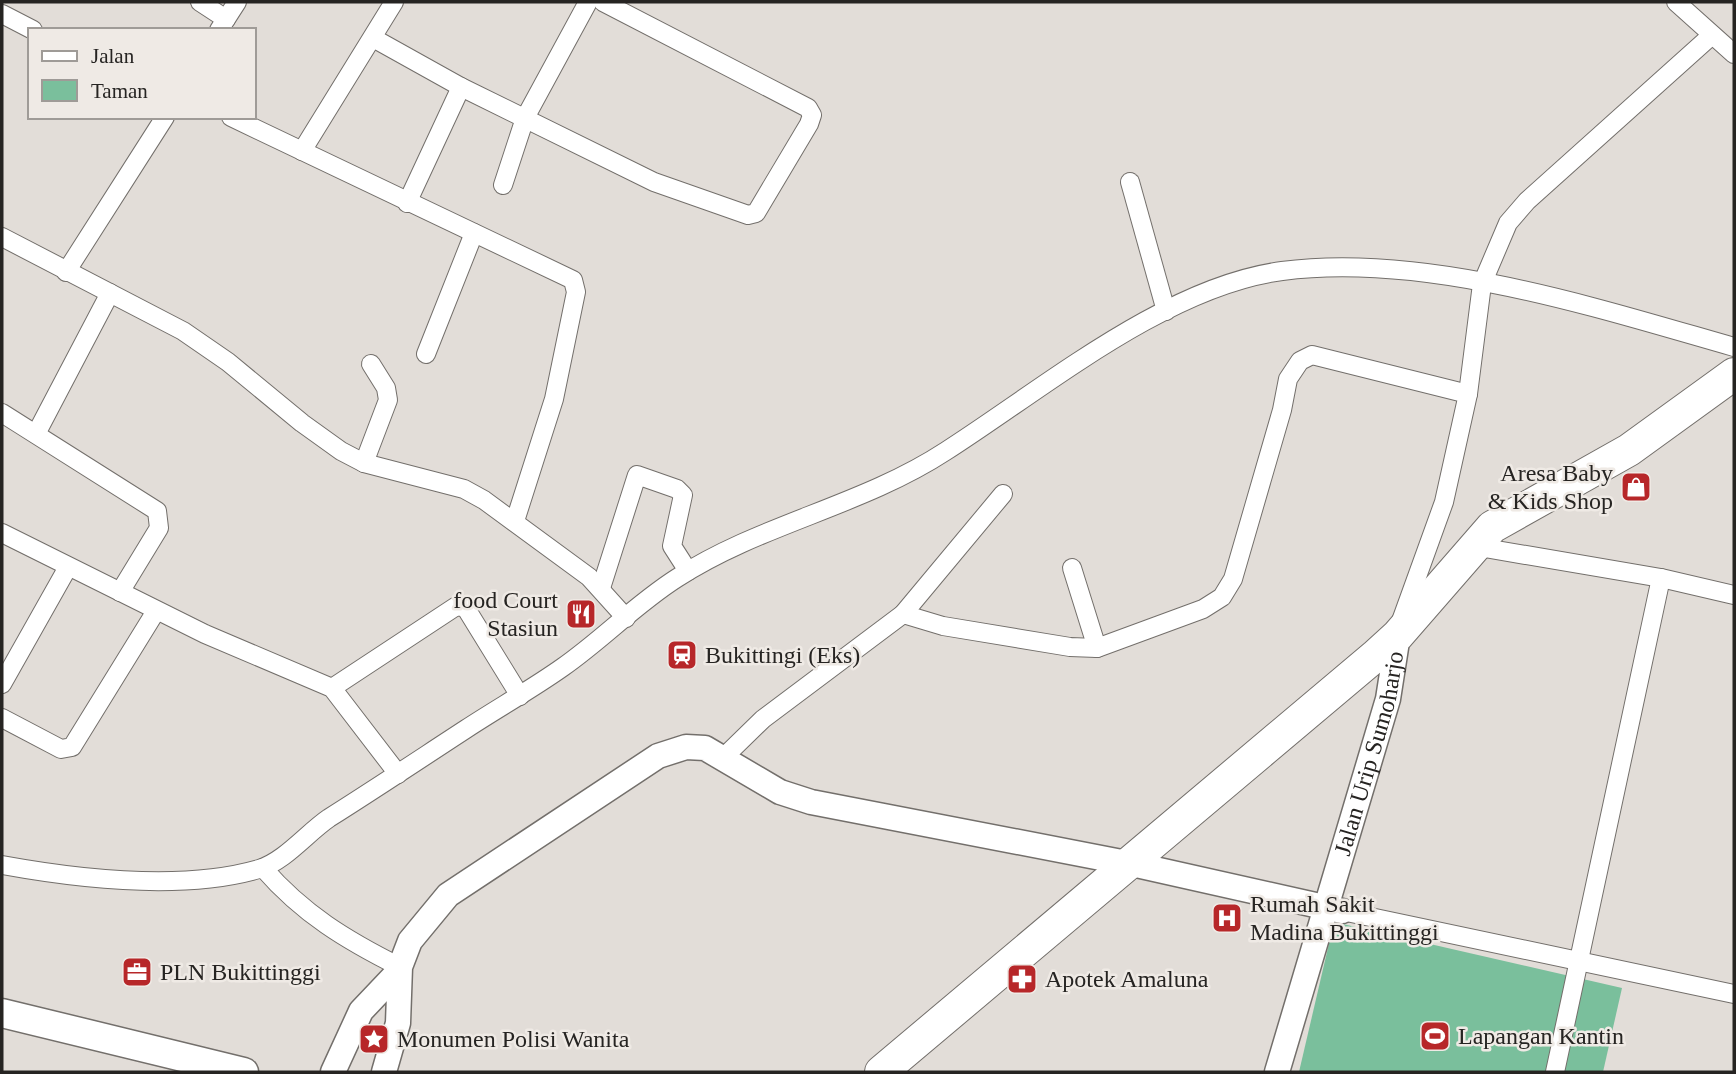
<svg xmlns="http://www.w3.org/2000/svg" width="1736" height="1074" viewBox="0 0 1736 1074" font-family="Georgia,serif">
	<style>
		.green { fill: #7abf9c }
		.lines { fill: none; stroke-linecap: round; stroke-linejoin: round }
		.street-casing { stroke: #736f6b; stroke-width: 20 }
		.secondary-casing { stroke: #736f6b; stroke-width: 27 }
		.primary-casing { stroke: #736f6b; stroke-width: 31 }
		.highway-casing { stroke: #736f6b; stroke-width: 34 }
		.street { stroke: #fff; stroke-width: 18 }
		.secondary { stroke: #fff; stroke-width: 24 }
		.primary { stroke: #fff; stroke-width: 28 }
		.highway { stroke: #fff; stroke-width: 32 }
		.labels { text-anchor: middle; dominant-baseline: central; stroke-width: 5; stroke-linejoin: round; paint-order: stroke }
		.poi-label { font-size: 24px; fill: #262422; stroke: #efeae5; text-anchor: start }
		.street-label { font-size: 24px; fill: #262422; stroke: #efeae5 }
	</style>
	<rect width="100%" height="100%" fill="#e2ddd8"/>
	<!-- green -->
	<path class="green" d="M1334,922L1622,988L1603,1072H1299Z"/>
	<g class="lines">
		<!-- street casing -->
		<g class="street-casing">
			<g id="street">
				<path d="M200,2L226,19"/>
				<path d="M1676,2L1734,54"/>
				<path d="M2,14L33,30"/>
				<path d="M219,30L237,2"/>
				<path d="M373,38L461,87L654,182L748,215L756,213L809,124L812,115L808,108L603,2"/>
				<path d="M231,117L573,280L576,292L554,399L515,521"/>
				<path d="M302,151L394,2"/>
				<path d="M1130,182L1166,311"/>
				<path d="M503,185L525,118L588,2"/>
				<path d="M407,203L461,87"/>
				<path d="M2,237L183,331L228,362L302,423L341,451L364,463L464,489L484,500L589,577L626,618"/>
				<path d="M66,272L165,117"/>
				<path d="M426,354L474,233"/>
				<path d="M2,413L157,511L159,528L120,592"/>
				<path d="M36,434L110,293"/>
				<path d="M364,463L388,400L386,388L371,364"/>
				<path d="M2,533L205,634L332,688L398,774"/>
				<path d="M1473,546L1661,578L1734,595"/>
				<path d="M1072,568L1097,648"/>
				<path d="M601,588L637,475L677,489L683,495L672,546L688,571"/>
				<path d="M903,614L1003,494"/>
				<path d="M1401,621L1444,502L1468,394L1482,284L1508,223L1527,201L1712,35"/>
				<path d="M2,684L68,567"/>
				<path d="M332,688L455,607L462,606L467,610L520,696"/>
				<path d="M2,718L61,749L72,747L156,611"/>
				<path d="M723,758L763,719L903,614L943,626L1070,647L1097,648L1203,609L1222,597L1233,579L1282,410L1288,379L1300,361L1312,355L1468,394"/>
				<path d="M2,865C79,879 183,891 259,869C285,861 307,833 329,818C375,789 420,759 466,729C498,708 532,689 563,667C603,639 636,604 677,578C760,524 862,506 946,451C1043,389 1166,286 1282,271C1425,252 1597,308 1734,347"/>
				<path d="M263,868C303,914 346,940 400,967"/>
				<path d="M1342,911L1734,994"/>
				<path d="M1555,1072L1661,578"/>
			</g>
		</g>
		<!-- secondary casing -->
		<g class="secondary-casing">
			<g id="secondary">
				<path d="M333,1072L361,1011L398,972"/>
				<path d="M384,1072L398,1023L400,967L410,941L448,895L658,756L686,747L705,748L780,792L811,802L1132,864L1342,911"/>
				<path id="s1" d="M1277,1072L1388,699L1398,635"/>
			</g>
		</g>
		<!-- primary casing -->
		<g class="primary-casing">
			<path id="primary" d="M2,1013L244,1072"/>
		</g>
		<!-- highway casing -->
		<g class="highway-casing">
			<path id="highway" d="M881,1072L1375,656L1398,635L1492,527L1629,450L1734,374"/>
		</g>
		<!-- street -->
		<use href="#street" class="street"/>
		<!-- secondary -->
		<use href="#secondary" class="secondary"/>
		<!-- primary -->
		<use href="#primary" class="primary"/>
		<!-- highway -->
		<use href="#highway" class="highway"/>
	</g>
	<!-- icons -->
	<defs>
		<g id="shop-square" transform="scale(1.575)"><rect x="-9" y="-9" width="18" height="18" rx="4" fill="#b72729" stroke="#efeae5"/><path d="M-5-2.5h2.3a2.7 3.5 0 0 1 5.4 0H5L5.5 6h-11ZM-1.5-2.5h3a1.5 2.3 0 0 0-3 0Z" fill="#fff"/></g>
		<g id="restaurant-square" transform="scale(1.575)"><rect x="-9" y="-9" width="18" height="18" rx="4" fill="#b72729" stroke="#efeae5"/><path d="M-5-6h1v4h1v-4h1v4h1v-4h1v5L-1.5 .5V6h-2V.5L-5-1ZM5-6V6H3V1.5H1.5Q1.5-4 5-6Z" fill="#fff"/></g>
		<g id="station-square" transform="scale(1.575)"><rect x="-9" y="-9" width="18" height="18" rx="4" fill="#b72729" stroke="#efeae5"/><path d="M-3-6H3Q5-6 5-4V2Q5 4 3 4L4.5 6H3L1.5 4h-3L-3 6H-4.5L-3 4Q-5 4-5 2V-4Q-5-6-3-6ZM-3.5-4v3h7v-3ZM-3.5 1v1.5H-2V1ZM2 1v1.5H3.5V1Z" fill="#fff"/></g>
		<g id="hospital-square" transform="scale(1.575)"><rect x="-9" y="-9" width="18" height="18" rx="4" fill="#b72729" stroke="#efeae5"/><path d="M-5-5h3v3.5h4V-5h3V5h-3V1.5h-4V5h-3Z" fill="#fff"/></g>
		<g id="office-square" transform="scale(1.575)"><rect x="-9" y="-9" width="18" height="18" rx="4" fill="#b72729" stroke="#efeae5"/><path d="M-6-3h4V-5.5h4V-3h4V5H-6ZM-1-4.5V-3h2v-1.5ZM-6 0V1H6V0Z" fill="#fff"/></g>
		<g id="pharmacy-square" transform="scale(1.575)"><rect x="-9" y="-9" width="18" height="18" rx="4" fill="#b72729" stroke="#efeae5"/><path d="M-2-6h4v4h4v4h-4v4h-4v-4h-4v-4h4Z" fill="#fff"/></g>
		<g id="stadium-square" transform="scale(1.575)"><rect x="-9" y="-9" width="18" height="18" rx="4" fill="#b72729" stroke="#efeae5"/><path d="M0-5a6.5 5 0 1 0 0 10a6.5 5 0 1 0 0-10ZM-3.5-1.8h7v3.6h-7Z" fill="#fff"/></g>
		<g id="sight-square" transform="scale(1.575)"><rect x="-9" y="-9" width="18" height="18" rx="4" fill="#b72729" stroke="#efeae5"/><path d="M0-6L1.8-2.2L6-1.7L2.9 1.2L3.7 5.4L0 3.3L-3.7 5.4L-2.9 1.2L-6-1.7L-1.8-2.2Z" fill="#fff"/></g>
	</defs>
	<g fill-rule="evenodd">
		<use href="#shop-square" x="1636" y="487"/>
		<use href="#restaurant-square" x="581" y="614"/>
		<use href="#station-square" x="682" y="655"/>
		<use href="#hospital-square" x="1227" y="918"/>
		<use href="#office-square" x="137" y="972"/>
		<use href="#pharmacy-square" x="1022" y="979"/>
		<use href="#stadium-square" x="1435" y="1036"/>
		<use href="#sight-square" x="374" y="1039"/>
	</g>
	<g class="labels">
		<!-- poi labels -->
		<g class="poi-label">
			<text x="1613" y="473" text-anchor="end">Aresa Baby<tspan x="1613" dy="28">&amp; Kids Shop</tspan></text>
			<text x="558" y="600" text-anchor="end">food Court<tspan x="558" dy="28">Stasiun</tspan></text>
			<text x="705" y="655">Bukittingi (Eks)</text>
			<text x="1250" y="904">Rumah Sakit<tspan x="1250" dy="28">Madina Bukittinggi</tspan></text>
			<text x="160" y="972">PLN Bukittinggi</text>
			<text x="1045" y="979">Apotek Amaluna</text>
			<text x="1458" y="1036">Lapangan Kantin</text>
			<text x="397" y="1039">Monumen Polisi Wanita</text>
		</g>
		<!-- street labels -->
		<g class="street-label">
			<text stroke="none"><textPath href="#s1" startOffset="332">Jalan Urip Sumoharjo</textPath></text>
		</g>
	</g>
	<!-- border -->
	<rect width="1736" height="1074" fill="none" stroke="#262422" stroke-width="7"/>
	<!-- legend -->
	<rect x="28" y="28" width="228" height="91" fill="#efeae5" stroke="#9f9b97" stroke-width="2"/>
	<rect x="42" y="51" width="35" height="10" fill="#ffffff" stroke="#9f9b97" stroke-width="2"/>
	<text x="91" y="63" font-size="21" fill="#262422">Jalan</text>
	<rect x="42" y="80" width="35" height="21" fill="#7abf9c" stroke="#9f9b97" stroke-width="2"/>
	<text x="91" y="98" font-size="21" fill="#262422">Taman</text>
</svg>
